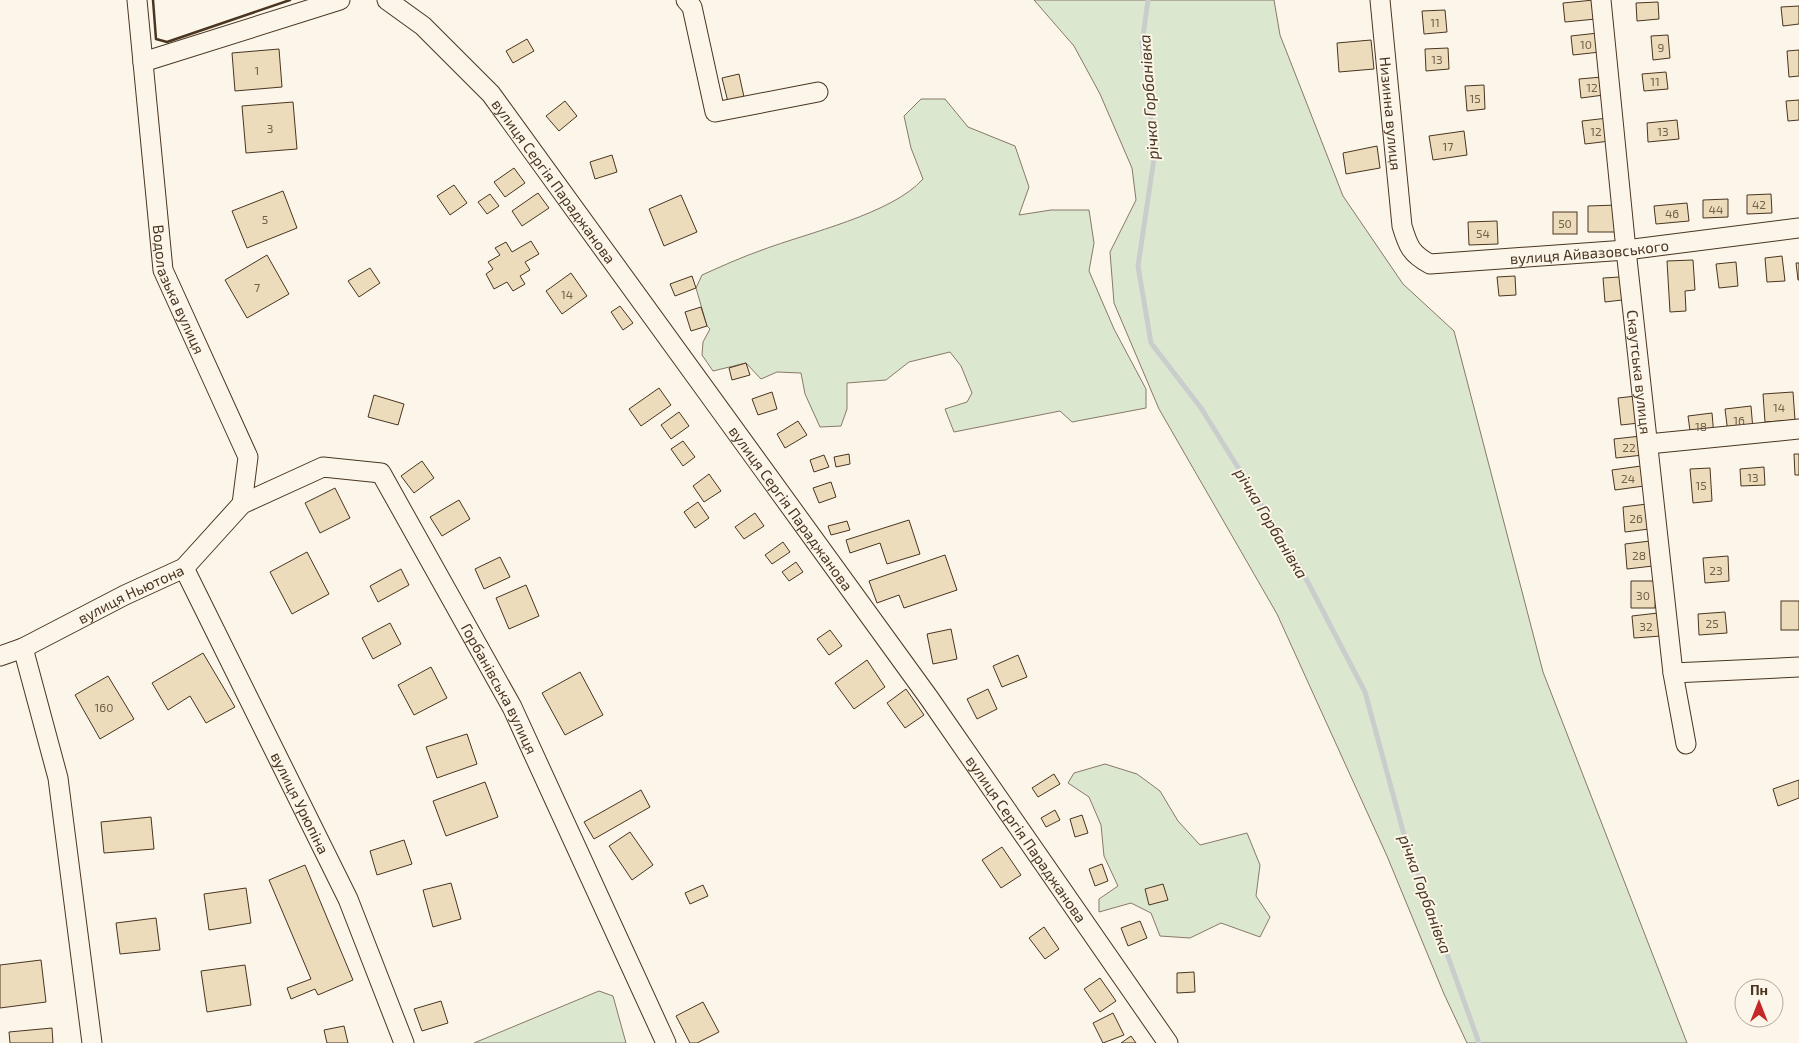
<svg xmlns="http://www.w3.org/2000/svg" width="1799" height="1043" viewBox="0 0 1799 1043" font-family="'Exo 2',sans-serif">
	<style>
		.green { fill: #dce7d0; stroke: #887966 }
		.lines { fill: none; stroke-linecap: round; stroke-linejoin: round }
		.stream { stroke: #c9cecd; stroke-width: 5 }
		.building { fill: #ecdcbc; stroke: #4a3520 }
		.minor-casing { stroke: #4a3520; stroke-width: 21 }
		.minor { stroke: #fbf6e9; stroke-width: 19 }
		.wall { stroke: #4a3520; stroke-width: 2.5 }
		.labels { text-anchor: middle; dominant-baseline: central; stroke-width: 4; stroke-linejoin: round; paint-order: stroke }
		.number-label { font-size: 12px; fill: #725f47 }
		.street-label { font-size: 15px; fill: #4a3520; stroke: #fbf6e9 }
		.water-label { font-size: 16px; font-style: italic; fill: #4a3520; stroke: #fbf6e9 }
	</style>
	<rect width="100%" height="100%" fill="#fbf6e9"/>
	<!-- green -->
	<g class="green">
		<path d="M1034,0H1274L1280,35L1343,196L1403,284L1454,331L1543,672L1687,1043H1467L1444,994L1387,856L1277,614L1159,409L1114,303L1110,252L1136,200L1132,168L1100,94L1074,46Z"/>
		<path d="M921,99H945L968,127L1015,146L1029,187L1019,215L1051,210H1089L1094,243L1089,271L1114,329L1146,389V408L1072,422L1060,411L954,432L945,409L967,402L972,393L961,366L950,352L909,362L886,380L847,383V409L841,426L820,427L805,394L801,373L777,372L761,379L746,363L713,371L702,355L703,342L710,329L707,326L696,288L702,275C722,266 742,257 762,250C807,233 892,214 923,179L911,148L904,116Z"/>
		<path d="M1105,764L1137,774L1160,791L1178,821L1200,845L1247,833L1260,865L1256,896L1270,917L1260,937L1221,923L1190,938L1160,936L1151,913L1131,903L1099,912V899L1118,886L1104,856L1101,825L1089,797L1068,783L1074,773Z"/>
		<path d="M599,991L613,996L626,1043H474Z"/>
	</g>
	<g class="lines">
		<!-- stream -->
		<path class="stream" d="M1148,0L1142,43L1155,152L1138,266L1151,343L1201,408L1300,567L1365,692L1403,831L1479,1043"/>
	</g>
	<!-- building -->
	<g class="building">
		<path d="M1594,0L1596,19L1565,22L1563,3Z"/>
		<path d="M1658,2L1659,19L1637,21L1636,3Z"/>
		<path d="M1799,6V24L1783,26L1781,7Z"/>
		<path d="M1445,10L1447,32L1424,34L1422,11Z"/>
		<path d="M1598,33L1600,52L1573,55L1571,36Z"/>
		<path d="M1668,35L1670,58L1653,60L1651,36Z"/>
		<path d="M527,39L534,51L513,63L506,51Z"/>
		<path d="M1371,40L1374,69L1339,72L1337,43Z"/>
		<path d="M1448,48L1449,69L1426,71L1425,49Z"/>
		<path d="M279,49L282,87L235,91L232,53Z"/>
		<path d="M1799,50V76L1789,77L1787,51Z"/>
		<path d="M1666,72L1668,89L1644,91L1642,74Z"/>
		<path d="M739,74L744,97L728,102L722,78Z"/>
		<path d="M1602,77L1604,95L1581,98L1579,79Z"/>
		<path d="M1484,85L1485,109L1467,111L1465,86Z"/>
		<path d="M1799,100V120L1788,121L1786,101Z"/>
		<path d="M565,101L577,116L559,131L546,116Z"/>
		<path d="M293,102L297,149L246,153L242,106Z"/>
		<path d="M1608,118L1610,141L1585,144L1582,121Z"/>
		<path d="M1677,120L1679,139L1648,142L1647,123Z"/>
		<path d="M1464,131L1467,155L1433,160L1429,136Z"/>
		<path d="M1377,146L1380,168L1346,174L1343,153Z"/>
		<path d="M612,155L617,172L595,179L590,162Z"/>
		<path d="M514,168L525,183L505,197L494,182Z"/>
		<path d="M454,185L467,203L450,215L437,196Z"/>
		<path d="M283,191L297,228L247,248L232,211Z"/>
		<path d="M538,193L549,208L522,226L512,211Z"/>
		<path d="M490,194L499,206L487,214L478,202Z"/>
		<path d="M1771,194L1772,213L1747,214V195Z"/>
		<path d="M681,195L697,232L664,246L649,209Z"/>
		<path d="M1728,199V217L1703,218V200Z"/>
		<path d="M1687,203L1689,221L1656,224L1654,206Z"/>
		<path d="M1618,205L1619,232H1588V206Z"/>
		<rect x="1553" y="212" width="24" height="22"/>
		<path d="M1497,221L1498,244L1469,245L1468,222Z"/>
		<path d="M531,241L539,254L525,262L530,270L520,276L525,284L513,291L507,282L494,289L486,274L493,269L488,262L500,255L495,248L506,242L512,252Z"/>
		<path d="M267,255L289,294L247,318L225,280Z"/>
		<path d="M1782,256L1785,281L1767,282L1765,258Z"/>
		<path d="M1693,260L1695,290L1685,291L1686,311L1670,312L1667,261Z"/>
		<path d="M1736,262L1738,286L1719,288L1716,264Z"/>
		<path d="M1796,263H1799V280H1798Z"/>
		<path d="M370,268L380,283L359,297L348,281Z"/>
		<path d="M571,273L587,296L562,314L546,291Z"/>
		<path d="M692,276L696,288L675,296L670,284Z"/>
		<path d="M1515,276L1516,295L1499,296L1497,277Z"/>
		<path d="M1620,277L1622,300L1605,302L1603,278Z"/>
		<path d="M620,306L633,323L623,330L611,312Z"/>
		<path d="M701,307L707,326L691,331L685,312Z"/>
		<path d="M746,363L750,375L732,380L729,368Z"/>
		<path d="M659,388L671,405L641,426L629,409Z"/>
		<path d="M772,392L777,409L758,415L752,399Z"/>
		<path d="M1793,392L1795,420L1765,422L1763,394Z"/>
		<path d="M374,395L404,404L398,425L368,417Z"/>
		<path d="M1636,396L1639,423L1621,425L1618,398Z"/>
		<path d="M1751,406L1753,430L1728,433L1725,409Z"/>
		<path d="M679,412L689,426L671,439L661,425Z"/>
		<path d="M1712,413L1714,436L1691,438L1688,416Z"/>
		<path d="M798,421L807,435L785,448L777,434Z"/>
		<path d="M1641,436L1643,455L1616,458L1614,439Z"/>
		<path d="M683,441L695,457L683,466L671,449Z"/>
		<path d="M849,454L850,464L836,467L834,457Z"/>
		<path d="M1794,454H1799V475H1795Z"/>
		<path d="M824,455L829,467L814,472L810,460Z"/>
		<path d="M422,461L434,478L414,493L401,476Z"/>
		<path d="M1641,466L1644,486L1615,490L1612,470Z"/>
		<path d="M1764,467L1765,485L1741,486L1740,469Z"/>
		<path d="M1710,468L1712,501L1693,503L1690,469Z"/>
		<path d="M709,474L721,491L704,502L693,486Z"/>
		<path d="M831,482L836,497L819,503L813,488Z"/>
		<path d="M335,488L350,518L320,533L305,503Z"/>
		<path d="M459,500L470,519L442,536L430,517Z"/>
		<path d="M698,502L709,518L695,528L684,512Z"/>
		<path d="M1647,504L1649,529L1625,532L1623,507Z"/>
		<path d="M755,513L764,526L744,539L735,527Z"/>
		<path d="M909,520L920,554L887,564L880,543L850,553L846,540Z"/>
		<path d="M847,521L850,530L831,535L828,526Z"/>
		<path d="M1650,541L1653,566L1627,569L1625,544Z"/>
		<path d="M783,542L790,552L772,564L765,555Z"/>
		<path d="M307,552L329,594L292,614L270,572Z"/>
		<path d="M945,555L957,590L904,608L899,595L877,603L869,581Z"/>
		<path d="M1728,556L1729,581L1705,583L1703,558Z"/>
		<path d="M500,557L510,577L484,589L475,569Z"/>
		<path d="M796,562L803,572L789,581L782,572Z"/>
		<path d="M401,569L409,585L378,602L370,586Z"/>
		<path d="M1631,581H1656L1655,608H1631Z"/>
		<path d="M526,585L539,616L509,629L496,598Z"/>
		<rect x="1781" y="601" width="18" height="29"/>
		<path d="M1725,612L1727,633L1699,635L1698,614Z"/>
		<path d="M1658,613L1661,636L1634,638L1632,616Z"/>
		<path d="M390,623L401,644L373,659L362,638Z"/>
		<path d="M951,629L957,659L933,664L927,634Z"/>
		<path d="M830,630L842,646L829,655L817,639Z"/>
		<path d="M203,653L235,707L206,723L190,696L168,710L152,683Z"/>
		<path d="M1018,655L1027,677L1002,687L993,666Z"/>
		<path d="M867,660L885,687L854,709L835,683Z"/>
		<path d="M431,667L447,698L414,715L398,685Z"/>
		<path d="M580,672L603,715L565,735L542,693Z"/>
		<path d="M108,676L134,719L100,739L75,695Z"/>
		<path d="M906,689L924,715L905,728L887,703Z"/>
		<path d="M988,689L997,709L977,719L967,699Z"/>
		<path d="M467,734L477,764L437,778L426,747Z"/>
		<path d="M1054,774L1060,784L1038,797L1032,788Z"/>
		<path d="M1799,780V798L1778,806L1773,789Z"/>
		<path d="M485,782L498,817L446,836L433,801Z"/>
		<path d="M641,790L650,807L594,839L584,822Z"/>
		<path d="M1055,810L1060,820L1046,827L1041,818Z"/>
		<path d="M1082,815L1088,833L1075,837L1070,819Z"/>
		<path d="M151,817L154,849L104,853L101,822Z"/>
		<path d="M630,832L653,865L632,880L609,846Z"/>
		<path d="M404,840L412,864L377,875L370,851Z"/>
		<path d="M1002,847L1021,875L1001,888L982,860Z"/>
		<path d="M1102,864L1108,881L1095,886L1089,869Z"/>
		<path d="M305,865L353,980L318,995L315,989L291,999L287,988L311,979L269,880Z"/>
		<path d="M451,883L461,919L433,927L423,890Z"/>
		<path d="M1163,884L1168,900L1149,905L1145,889Z"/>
		<path d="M703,885L708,896L690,904L685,893Z"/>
		<path d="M246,888L251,923L209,930L204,894Z"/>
		<path d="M156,918L160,950L120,954L116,923Z"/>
		<path d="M1140,921L1147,938L1128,946L1121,928Z"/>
		<path d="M1044,927L1059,949L1045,959L1029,938Z"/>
		<path d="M41,960L46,1002L0,1008V965Z"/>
		<path d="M245,965L251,1005L207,1012L201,971Z"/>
		<path d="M1194,972L1195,992L1177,993V973Z"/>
		<path d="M1100,978L1116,1001L1100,1012L1084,989Z"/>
		<path d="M441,1001L448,1023L422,1031L414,1009Z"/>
		<path d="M703,1002L719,1032L697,1043H690L676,1016Z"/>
		<path d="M1113,1013L1124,1035L1103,1043L1093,1023Z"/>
		<path d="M344,1026L348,1043H327L324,1030Z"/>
		<path d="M52,1028L53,1043H10L9,1032Z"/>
		<path d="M1131,1036L1136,1043H1121Z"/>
	</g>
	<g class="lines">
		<!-- minor casing -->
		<g class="minor-casing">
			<g id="minor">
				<path id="s1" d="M137,0L163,270L248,457L242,504"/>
				<path id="s2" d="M387,0L423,26L491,94L929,698L1168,1043"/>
				<path d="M686,0L692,7L715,112L818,92"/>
				<path id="s3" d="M1380,0L1402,226C1408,246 1411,254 1430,264L1626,250L1799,228"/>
				<path id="s4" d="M1601,0L1626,250L1673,673L1686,744"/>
				<path d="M143,62L340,0"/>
				<path d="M1648,444L1799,429"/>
				<path id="s5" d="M184,568L348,899L404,1043"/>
				<path d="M23,648L58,778L92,1043"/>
				<path id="s6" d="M0,656L23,648L125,595L184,568L242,504L323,467L381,473L512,707L666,1043"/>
				<path d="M1673,673L1799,667"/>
			</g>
		</g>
		<!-- minor -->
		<use href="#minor" class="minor"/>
		<!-- wall -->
		<path class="wall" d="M153,0L156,39L167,42L290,0"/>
	</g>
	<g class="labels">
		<!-- number labels -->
		<g class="number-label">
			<text x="1435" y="22">11</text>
			<text x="1586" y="44">10</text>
			<text x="1661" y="47">9</text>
			<text x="1437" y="59">13</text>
			<text x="257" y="70">1</text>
			<text x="1655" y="81">11</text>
			<text x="1592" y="87">12</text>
			<text x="1475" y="98">15</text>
			<text x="270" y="128">3</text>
			<text x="1596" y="131">12</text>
			<text x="1663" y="131">13</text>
			<text x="1448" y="146">17</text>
			<text x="1759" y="204">42</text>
			<text x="1716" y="209">44</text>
			<text x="1672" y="213">46</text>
			<text x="265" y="219">5</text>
			<text x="1565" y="223">50</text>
			<text x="1483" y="233">54</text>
			<text x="257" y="287">7</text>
			<text x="567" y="294">14</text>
			<text x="1779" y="407">14</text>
			<text x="1739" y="420">16</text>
			<text x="1701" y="426">18</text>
			<text x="1629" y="447">22</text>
			<text x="1753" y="477">13</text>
			<text x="1628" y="478">24</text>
			<text x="1701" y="485">15</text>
			<text x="1636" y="518">26</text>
			<text x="1639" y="555">28</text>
			<text x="1716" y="570">23</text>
			<text x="1643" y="595">30</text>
			<text x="1712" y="623">25</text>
			<text x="1646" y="626">32</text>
			<text x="104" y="707">160</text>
		</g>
		<!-- street labels -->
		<g class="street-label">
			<text stroke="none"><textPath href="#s3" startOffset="114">Низинна вулиця</textPath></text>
			<text stroke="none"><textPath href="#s2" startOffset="248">вулиця Сергія Параджанова</textPath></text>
			<text stroke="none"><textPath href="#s3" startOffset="436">вулиця Айвазовського</textPath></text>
			<text stroke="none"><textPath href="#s1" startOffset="294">Водолазька вулиця</textPath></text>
			<text stroke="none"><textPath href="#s4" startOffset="374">Скаутська вулиця</textPath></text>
			<text stroke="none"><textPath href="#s2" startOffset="652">вулиця Сергія Параджанова</textPath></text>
			<text stroke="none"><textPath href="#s6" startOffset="145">вулиця Ньютона</textPath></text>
			<text stroke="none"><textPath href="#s6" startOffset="684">Горбанівська вулиця</textPath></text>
			<text stroke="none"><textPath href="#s5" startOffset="262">вулиця Урюпіна</textPath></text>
			<text stroke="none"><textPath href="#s2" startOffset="1058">вулиця Сергія Параджанова</textPath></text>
		</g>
		<!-- water labels -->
		<g class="water-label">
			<text transform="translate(1148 97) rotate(-94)">річка Горбанівка</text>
			<text transform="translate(1272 523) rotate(59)">річка Горбанівка</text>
			<text transform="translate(1426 894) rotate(70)">річка Горбанівка</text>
		</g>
	</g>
	<!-- north arrow -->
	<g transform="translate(1759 1003)"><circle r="24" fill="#fbf6e9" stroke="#b4a999"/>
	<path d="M0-4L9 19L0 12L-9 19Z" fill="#c62828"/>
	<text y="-8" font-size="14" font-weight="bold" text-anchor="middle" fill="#4a3520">Пн</text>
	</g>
</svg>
